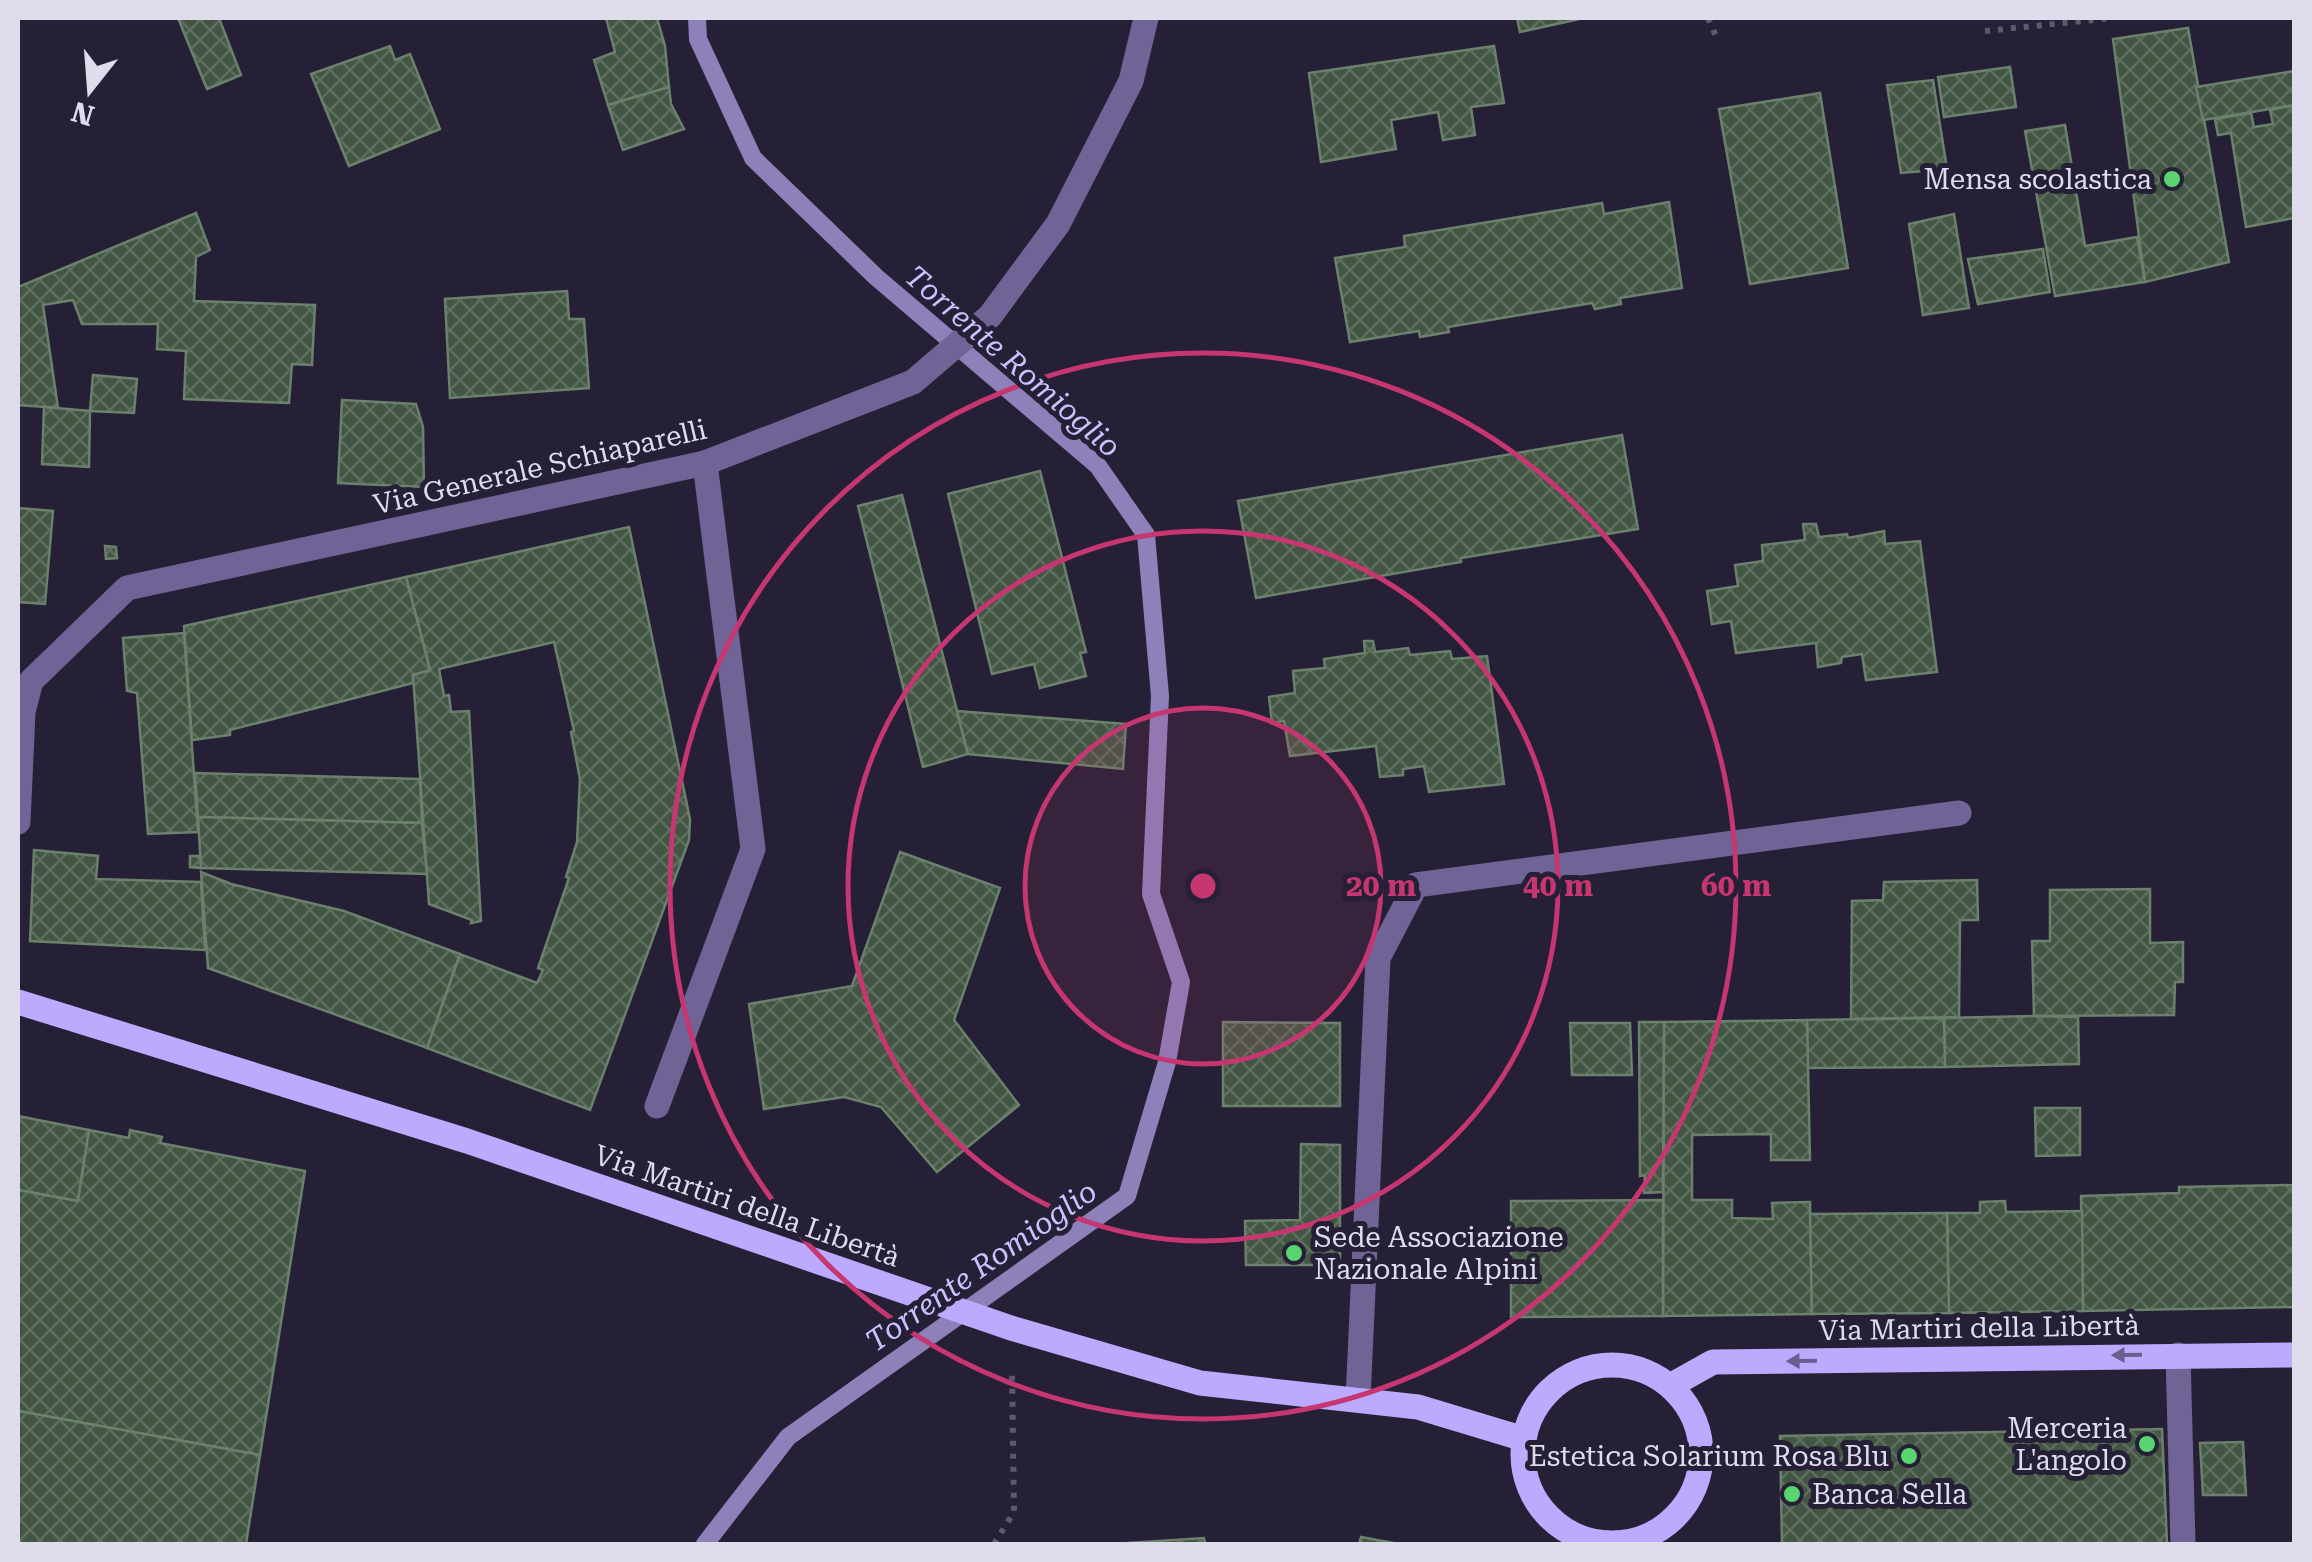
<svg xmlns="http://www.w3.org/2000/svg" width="2312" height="1562" viewBox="0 0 2312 1562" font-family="'Roboto Serif',serif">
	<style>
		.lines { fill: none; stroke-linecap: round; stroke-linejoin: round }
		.stream { stroke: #8e80b9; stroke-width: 18 }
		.building { fill: url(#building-cross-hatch); stroke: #6b816d; stroke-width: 2.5 }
		.path { stroke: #5e5a6d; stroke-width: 6; stroke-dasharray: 5 8; stroke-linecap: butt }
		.minor { stroke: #706497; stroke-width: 25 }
		.major { stroke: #bda9fe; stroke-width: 25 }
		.oneway { fill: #695e8f }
		.ring { fill: none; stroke: #c63671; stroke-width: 5 }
		.poi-dot { fill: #58d570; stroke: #252035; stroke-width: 4 }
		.labels { text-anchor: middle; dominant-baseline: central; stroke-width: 10; stroke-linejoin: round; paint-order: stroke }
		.poi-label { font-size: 28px; fill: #dfddeb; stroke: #252035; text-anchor: end }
		.street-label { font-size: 28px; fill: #dfddeb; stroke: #252035 }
		.water-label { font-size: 30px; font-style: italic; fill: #cdc0ff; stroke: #252035 }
		.centre { fill: #c63671; stroke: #252035; stroke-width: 5 }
		.ring-label { font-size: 30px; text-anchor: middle; font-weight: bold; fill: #c63671; stroke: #252035; stroke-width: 10; stroke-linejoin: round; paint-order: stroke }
	</style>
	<defs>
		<pattern id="building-cross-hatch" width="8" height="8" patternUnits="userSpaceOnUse" patternTransform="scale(2.5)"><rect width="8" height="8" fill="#425643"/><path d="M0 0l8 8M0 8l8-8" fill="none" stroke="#5d6e5e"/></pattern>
	</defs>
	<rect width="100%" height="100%" fill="#252035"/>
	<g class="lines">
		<!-- stream -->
		<path class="stream" d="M697,18L698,39L753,158L876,277L1098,466L1146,535L1160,696L1151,894L1181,982L1167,1062L1127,1196L788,1437L705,1544"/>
	</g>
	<!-- building -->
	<g class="building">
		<path d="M178,18H219L241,75L207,89Z"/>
		<path d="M606,18H657L665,46L669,87L608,105L594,60L615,52Z"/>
		<path d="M1517,18H1584L1520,32Z"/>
		<path d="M2188,28L2229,262L2145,282L2113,39Z"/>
		<path d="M390,46L395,60L410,54L440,129L349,166L311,74Z"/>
		<path d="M1494,46L1504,103L1471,107L1475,135L1443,140L1438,112L1391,120L1396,149L1321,162L1309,73Z"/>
		<path d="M2010,67L2016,107L1944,117L1938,77Z"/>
		<path d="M2294,71V105L2203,120L2196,87Z"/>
		<path d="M1933,80L1947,169L1901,173L1887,85Z"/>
		<path d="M669,87L671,104L684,129L623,150L608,105Z"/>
		<path d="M1820,93L1848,268L1750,284L1719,109Z"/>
		<path d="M2294,105V218L2246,227L2231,133L2218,135L2215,119L2251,113L2254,127L2273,124L2270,110Z"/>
		<path d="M2065,125L2085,246L2137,237L2145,282L2055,296L2025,131Z"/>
		<path d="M1669,202L1682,288L1620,298L1621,304L1595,309L1592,303L1448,327L1449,332L1420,337L1419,331L1350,342L1335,258L1405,247L1404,236L1602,203L1604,214Z"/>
		<path d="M196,213L210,250L196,257L194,301L315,305L312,365L292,364L289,403L184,399L186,351L157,349L158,324H82L73,300L43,305L58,408L18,405V287Z"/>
		<path d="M1954,214L1969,308L1923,315L1909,224Z"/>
		<path d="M2043,249L2050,292L1978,304L1968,259Z"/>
		<path d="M567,291L569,319H584L589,388L450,398L445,299Z"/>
		<path d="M93,375L137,379L134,413L90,411Z"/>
		<path d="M342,400L416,404L423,427L424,487L338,483Z"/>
		<path d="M44,407L90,411L89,467L42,464Z"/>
		<path d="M1622,435L1638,529L1461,558V562L1256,598L1238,501Z"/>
		<path d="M1040,471L1086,652L1080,653L1086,676L1040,688L1034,664L992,674L948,494Z"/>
		<path d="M902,495L968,754L923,767L858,506Z"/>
		<path d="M18,508L53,511L45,604L18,602Z"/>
		<path d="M1803,524H1816L1819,537L1847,534L1848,538L1884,531L1885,544L1920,541L1937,672L1866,680L1862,654L1842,657L1841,663L1818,667L1816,643L1736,653L1731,621L1712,624L1707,591L1738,586L1735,565L1763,561L1762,545L1805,540Z"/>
		<path d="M629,527L690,819L689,840L590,1110L427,1048L460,954L537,983L543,970L538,968L569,878L566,877L577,842L580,779L571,732L574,731L554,642L439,669L444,696L449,695L451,712L469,711L481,921L471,923L472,920L429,904L413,675L430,670L406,577Z"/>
		<path d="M105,546L116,547L117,558L106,559Z"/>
		<path d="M406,577L430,670L413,675V683L230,730V735L192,740L184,626Z"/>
		<path d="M184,633L198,832L148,834L137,693L127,691L123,638Z"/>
		<path d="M1364,641H1373L1375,652L1408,648L1410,655L1450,651L1452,659L1487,656L1504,784L1429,792L1424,766L1403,769V775L1380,777L1376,746L1290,756L1284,721L1272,723L1269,697L1295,693L1293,671L1325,668L1324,659L1365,653Z"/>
		<path d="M957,711L1126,724L1123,769L968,754Z"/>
		<path d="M195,773L420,779L422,823L198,817Z"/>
		<path d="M198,817L422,823L427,874L201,868Z"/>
		<path d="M34,850L98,856L96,879L201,882L205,950L30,941Z"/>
		<path d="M900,852L1000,888L954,1020L1019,1105L937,1172L881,1107L844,1097L764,1109L749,1004L852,986Z"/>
		<path d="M190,856H200L201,868L190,867Z"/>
		<path d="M201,872L231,884L344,911L460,954L427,1048L208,968Z"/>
		<path d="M1977,880L1978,920H1960L1959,1017L1851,1019L1852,901L1883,900L1884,882Z"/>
		<path d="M2150,889V943L2183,942V982H2175L2174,1015L2034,1016L2032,941H2050V890Z"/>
		<path d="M2034,1016L2078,1017L2079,1064L1945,1067L1944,1018Z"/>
		<path d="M1944,1018L1945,1067L1807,1068V1020Z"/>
		<path d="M1807,1020L1810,1160H1771V1134L1692,1135V1200H1732V1218L1773,1219L1772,1203L1810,1202L1812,1314L1663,1316L1664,1022Z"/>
		<path d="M1223,1022L1340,1023V1106H1223Z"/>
		<path d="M1639,1022H1664L1663,1192L1644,1193L1645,1175L1640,1176Z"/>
		<path d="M1570,1023H1630L1632,1075H1572Z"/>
		<path d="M2035,1108H2080V1155L2036,1156Z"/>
		<path d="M18,1116L89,1130L78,1201L18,1190Z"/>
		<path d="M89,1130L129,1138L130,1130L162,1137L160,1143L305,1171L260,1455L18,1411V1190L78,1201Z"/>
		<path d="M1301,1144L1340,1145V1265H1246L1245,1221L1300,1220Z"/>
		<path d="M2294,1185V1307L2083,1311L2081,1196L2179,1193V1187Z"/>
		<path d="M1663,1200V1316L1511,1317V1201Z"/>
		<path d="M2005,1201L2006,1212L2082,1211L2083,1311L1949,1313L1947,1213H1980V1202Z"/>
		<path d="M1947,1213L1949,1313L1812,1314L1810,1214Z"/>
		<path d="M18,1411L260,1455L246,1544H18Z"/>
		<path d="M2162,1429L2167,1544H1782L1780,1436Z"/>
		<path d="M2243,1442L2246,1495H2203L2200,1443Z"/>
		<path d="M1361,1537L1399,1544H1359Z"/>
		<path d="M1204,1538L1205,1544H1128V1543Z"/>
	</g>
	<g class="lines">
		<!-- path -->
		<g class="path">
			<path d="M1708,18L1716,36"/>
			<path d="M1985,31L2112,18"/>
			<path d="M994,1544L1014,1512L1012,1370"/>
		</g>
		<!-- minor -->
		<g class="minor">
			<path d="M18,822L23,712L31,681L127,588L705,463L913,382L990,316L1058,224L1131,81L1146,18"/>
			<path d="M657,1106L753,849L705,463"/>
			<path d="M2178,1355L2183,1544"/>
			<path d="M1358,1400L1378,958L1416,885L1959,813"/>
		</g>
		<!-- major -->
		<g class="major">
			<path d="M18,1002L467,1141L1011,1328L1200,1383L1418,1407L1524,1439"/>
			<circle cx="1612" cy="1454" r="89"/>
			<path d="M1670,1386L1713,1362L2294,1355"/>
		</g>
	</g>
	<!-- one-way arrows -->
	<defs><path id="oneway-solid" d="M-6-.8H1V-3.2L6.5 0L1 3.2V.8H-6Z" transform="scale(2.5)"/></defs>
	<g class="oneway">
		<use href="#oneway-solid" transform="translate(2127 1355) rotate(179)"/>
		<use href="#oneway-solid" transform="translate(1802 1361) rotate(179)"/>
	</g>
	<!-- distance rings -->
	<circle cx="1203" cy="886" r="178" fill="#c63671" fill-opacity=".12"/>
	<g class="ring">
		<circle cx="1203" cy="886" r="178"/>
		<circle cx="1203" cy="886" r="355"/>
		<circle cx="1203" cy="886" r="533"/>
	</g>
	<!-- markers -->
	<g class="poi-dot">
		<circle cx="2172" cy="179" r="10"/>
		<circle cx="1294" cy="1253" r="10"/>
		<circle cx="2147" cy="1444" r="10"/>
		<circle cx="1909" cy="1456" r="10"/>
		<circle cx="1792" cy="1494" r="10"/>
	</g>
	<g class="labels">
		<!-- poi labels -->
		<g class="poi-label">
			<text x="2152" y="179">Mensa scolastica</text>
			<text x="1314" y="1237" text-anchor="start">Sede Associazione<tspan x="1314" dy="32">Nazionale Alpini</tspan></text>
			<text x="2127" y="1428">Merceria<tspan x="2127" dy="32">L'angolo</tspan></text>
			<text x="1889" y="1456">Estetica Solarium Rosa Blu</text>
			<text x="1812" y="1494" text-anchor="start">Banca Sella</text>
		</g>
		<!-- street labels -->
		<g class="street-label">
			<text transform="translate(540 467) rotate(-13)">Via Generale Schiaparelli</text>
			<text transform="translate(747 1206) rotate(19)">Via Martiri della Libertà</text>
			<text transform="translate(1979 1328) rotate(-1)">Via Martiri della Libertà</text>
		</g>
		<!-- water labels -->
		<g class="water-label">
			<text transform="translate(1013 361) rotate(41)">Torrente Romioglio</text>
			<text transform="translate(981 1266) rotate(-35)">Torrente Romioglio</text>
		</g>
	</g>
	<circle cx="1203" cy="886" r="15" class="centre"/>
	<g class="ring-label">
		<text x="1381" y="896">20 m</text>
		<text x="1558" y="896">40 m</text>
		<text x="1736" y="896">60 m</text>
	</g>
	<!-- border -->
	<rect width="2312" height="1562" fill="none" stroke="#dfddeb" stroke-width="40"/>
	<!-- north arrow -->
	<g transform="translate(90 90) rotate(197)" stroke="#252035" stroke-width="8" paint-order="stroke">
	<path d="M0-8L18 38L0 25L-18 38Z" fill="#dfddeb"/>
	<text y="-15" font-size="28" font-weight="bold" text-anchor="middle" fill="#dfddeb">N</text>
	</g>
</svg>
